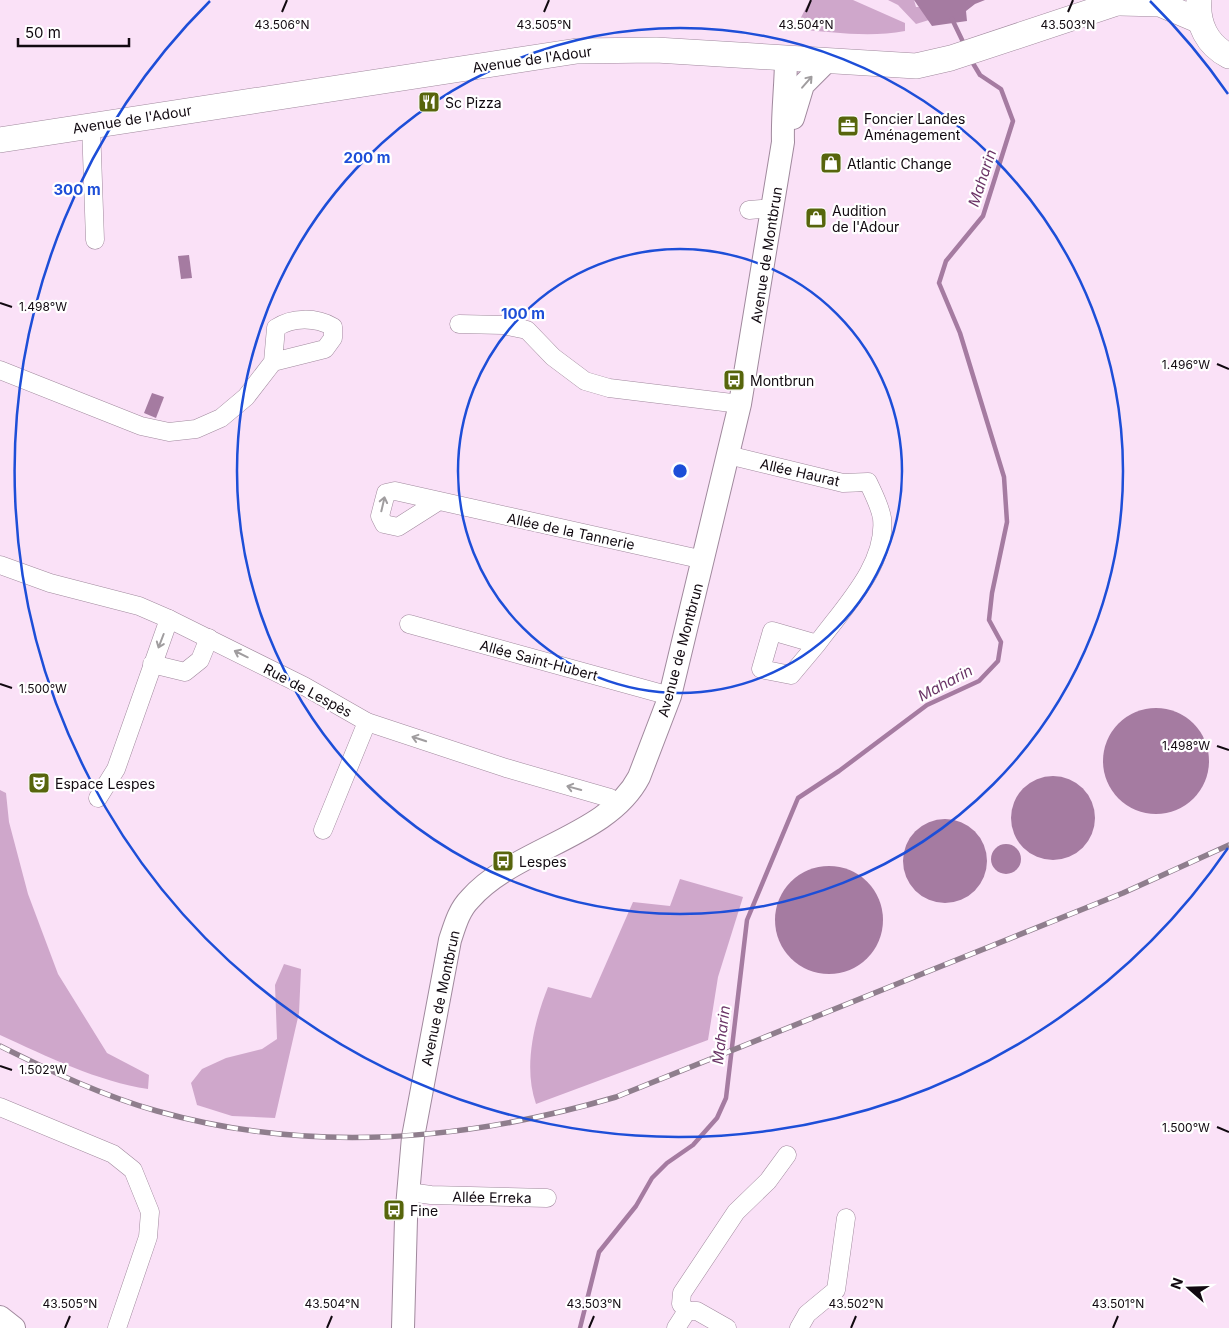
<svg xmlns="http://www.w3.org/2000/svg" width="1229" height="1328" viewBox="0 0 1229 1328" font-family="Inter,sans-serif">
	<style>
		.green { fill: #cfa7cb }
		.water { fill: #a57ba1 }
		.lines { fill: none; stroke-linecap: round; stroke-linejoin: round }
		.stream { stroke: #a57ba1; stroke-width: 4.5 }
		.minor-casing { stroke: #a0899d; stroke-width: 19 }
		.tertiary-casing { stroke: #a0899d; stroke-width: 24 }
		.secondary-casing { stroke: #a0899d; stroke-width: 26 }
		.minor { stroke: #fff; stroke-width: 18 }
		.tertiary { stroke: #fff; stroke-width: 22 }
		.secondary { stroke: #fff; stroke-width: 25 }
		.rail-casing { stroke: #8f7e8d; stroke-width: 5.5 }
		.rail { stroke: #fff; stroke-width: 4; stroke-dasharray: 11; stroke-linecap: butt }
		.oneway { stroke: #a09d9f }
		.ticks { fill: none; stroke: #110910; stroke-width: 2 }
		.ring { fill: none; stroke: #1d4ed8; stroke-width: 2.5 }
		.labels { text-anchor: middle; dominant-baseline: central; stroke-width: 4.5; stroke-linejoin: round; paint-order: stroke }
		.street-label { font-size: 14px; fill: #110910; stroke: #fff }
		.poi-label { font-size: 14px; fill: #110910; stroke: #fff; text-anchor: start }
		.water-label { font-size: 15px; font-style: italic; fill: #6b3567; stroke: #fff }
		.ticks-label { font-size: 12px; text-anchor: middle; fill: #110910; stroke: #fff; stroke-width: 4.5; stroke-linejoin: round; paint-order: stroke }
		.centre { fill: #1d4ed8; stroke: #fff; stroke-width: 2.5 }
		.ring-label { font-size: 15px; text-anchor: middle; font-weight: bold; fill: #1d4ed8; stroke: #fff; stroke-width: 4.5; stroke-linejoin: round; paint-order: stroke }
	</style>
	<rect width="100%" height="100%" fill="#fae1f7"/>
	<!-- green -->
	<g class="green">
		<path d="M810,0H853L905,23V31C869,38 831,32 795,29Z"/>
		<path d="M888,0H914L916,7H923L929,20L916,24L898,5Z"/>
		<path d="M0,790L6,793L9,822L28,894L58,974L107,1053L149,1075L148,1089C99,1082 46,1056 0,1035Z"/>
		<path d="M680,879L743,897L718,977L708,1040L536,1104C523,1067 534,1022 548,987L591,998L633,902L670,906Z"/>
		<path d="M284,964L301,969L299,1013L275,1118L232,1116L197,1105L191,1083L202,1069L226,1058L262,1049L277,1039L275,985Z"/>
	</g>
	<!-- water -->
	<g class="water">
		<path d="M914,0H985L975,4L966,11L967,21L932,26Z"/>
		<path d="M189,255L192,278L181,279L178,256Z"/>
		<path d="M152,393L164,397L156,418L144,413Z"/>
		<circle cx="1156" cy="761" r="53"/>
		<circle cx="1053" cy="818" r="42"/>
		<circle cx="945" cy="861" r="42"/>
		<circle cx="1006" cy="859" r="15"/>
		<circle cx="829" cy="920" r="54"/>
	</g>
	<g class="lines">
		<!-- stream -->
		<g class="stream">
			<path d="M952,19L965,46"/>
			<path d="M580,1328L599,1252L636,1206L652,1178L667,1163L693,1145L717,1118L726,1098L747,920L798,798L839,771L927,705L979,681L998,661L1001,642L989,620L992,593L1007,522L1004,477L960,333L939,283L946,261L983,216L1013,121L1001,89L980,75L971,60"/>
		</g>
		<!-- minor casing -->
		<g class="minor-casing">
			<g id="minor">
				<path d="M91,125L95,240"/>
				<path d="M749,210L773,208"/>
				<path d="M459,324L503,325L527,330L553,357L585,381L609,388L740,404"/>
				<path d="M0,370L141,426L169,432L196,429L221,418L246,397L273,362L276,328C292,317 316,317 333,327V338L325,349L273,362"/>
				<path d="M728,455L843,483L868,482C873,493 880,506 882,518C887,565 843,608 817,644L772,631L761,669L791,675L817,644"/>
				<path d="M439,501L398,527L384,524L380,516L386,493L395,491L704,560"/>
				<path d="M0,565L50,583L139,606L169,619L304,686L367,722L506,768L610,798L619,804"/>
				<path d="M409,624L670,696"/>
				<path d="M152,664L185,672L200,660L209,638"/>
				<path d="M98,798L116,769L169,619"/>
				<path d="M323,830L367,722"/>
				<path d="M0,1107L113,1154L133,1170L150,1212L148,1237L117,1328"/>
				<path d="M408,1192L431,1195L547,1198"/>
				<path d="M676,1328L687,1311"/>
				<path d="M727,1328L697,1311H687L681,1304L682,1293L736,1212L768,1181L787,1155"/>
				<path d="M799,1328L807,1314L836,1290L846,1218"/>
			</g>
		</g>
		<!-- tertiary casing -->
		<g class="tertiary-casing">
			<g id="tertiary">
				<path d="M793,118L803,85L828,60"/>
				<path d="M0,1317L14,1328"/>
				<path d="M403,1328L406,1219L413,1137L450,940C455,925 459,910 470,899C515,848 608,837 639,777L670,696L740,404L783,142C782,114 786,86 786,58"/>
			</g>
		</g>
		<!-- secondary casing -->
		<g class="secondary-casing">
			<g id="secondary">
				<path d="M1199,0C1197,24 1207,45 1229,56"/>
				<path d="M1120,3L1160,4L1200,21"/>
				<path d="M0,140L577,51L656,50L916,66L951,58L1126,0"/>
			</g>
		</g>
		<!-- minor -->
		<use href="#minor" class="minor"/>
		<!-- tertiary -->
		<use href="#tertiary" class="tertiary"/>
		<!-- secondary -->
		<use href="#secondary" class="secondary"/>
		<!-- rail casing -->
		<g class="rail-casing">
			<path id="rail" d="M0,1046C50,1071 103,1096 157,1111C309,1154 466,1141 616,1097L1123,893L1229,845"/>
		</g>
		<!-- rail -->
		<use href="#rail" class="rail"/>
	</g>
	<!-- one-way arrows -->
	<defs><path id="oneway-shaft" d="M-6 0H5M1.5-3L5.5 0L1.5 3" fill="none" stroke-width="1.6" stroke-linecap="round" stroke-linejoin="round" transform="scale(1.25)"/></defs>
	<g class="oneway">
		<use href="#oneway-shaft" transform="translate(807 82) rotate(-49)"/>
		<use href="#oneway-shaft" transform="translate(383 504) rotate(-77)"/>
		<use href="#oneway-shaft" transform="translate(161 641) rotate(111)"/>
		<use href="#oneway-shaft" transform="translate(241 654) rotate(-154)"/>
		<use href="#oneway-shaft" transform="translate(419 739) rotate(-162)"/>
		<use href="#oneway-shaft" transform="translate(574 788) rotate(-165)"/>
	</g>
	<!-- ticks -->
	<path class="ticks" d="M282,12L287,0M544,12L549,0M806,12L811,0M1068,12L1073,0M0,303L12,307M1217,364L1229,369M0,684L12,688M1217,746L1229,750M0,1066L12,1070M1217,1127L1229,1132M65,1328L70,1316M327,1328L332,1316M589,1328L594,1316M851,1328L856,1316M1113,1328L1118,1316"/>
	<!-- distance rings -->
	<g class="ring">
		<circle cx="680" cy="471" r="222"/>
		<circle cx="680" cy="471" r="443"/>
		<path d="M1228 848A665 665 0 1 1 210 1M1150 1A665 665 0 0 1 1228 94"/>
	</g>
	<!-- icons -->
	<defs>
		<g id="restaurant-square" transform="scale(1.125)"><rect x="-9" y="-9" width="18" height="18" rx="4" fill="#57650c" stroke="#fff"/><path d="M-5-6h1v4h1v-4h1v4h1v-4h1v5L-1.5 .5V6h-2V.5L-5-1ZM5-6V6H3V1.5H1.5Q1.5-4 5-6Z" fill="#fff"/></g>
		<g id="office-square" transform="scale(1.125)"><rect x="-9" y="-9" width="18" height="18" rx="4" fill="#57650c" stroke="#fff"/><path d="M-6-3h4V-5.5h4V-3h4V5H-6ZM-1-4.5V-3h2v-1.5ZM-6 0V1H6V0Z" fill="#fff"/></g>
		<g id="shop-square" transform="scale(1.125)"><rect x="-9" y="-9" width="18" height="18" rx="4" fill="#57650c" stroke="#fff"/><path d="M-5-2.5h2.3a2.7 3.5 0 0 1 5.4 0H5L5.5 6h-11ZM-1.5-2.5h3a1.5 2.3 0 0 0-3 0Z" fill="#fff"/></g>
		<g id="bus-square" transform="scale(1.125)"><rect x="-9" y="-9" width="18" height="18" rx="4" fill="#57650c" stroke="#fff"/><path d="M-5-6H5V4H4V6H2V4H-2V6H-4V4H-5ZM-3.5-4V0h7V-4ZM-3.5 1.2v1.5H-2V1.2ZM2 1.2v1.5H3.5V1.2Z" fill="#fff"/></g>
		<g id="theatre-square" transform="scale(1.125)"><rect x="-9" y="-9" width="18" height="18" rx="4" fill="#57650c" stroke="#fff"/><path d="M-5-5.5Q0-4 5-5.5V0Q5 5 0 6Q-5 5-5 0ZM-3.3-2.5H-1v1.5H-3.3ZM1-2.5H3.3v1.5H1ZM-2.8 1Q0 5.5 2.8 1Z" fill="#fff"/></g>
	</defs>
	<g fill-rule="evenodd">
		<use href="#restaurant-square" x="429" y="102"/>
		<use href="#office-square" x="848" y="126"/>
		<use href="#shop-square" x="831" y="163"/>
		<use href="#shop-square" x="816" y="218"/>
		<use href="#bus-square" x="734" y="380"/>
		<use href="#theatre-square" x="39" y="783"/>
		<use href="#bus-square" x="503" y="861"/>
		<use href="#bus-square" x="394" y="1210"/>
	</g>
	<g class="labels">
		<!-- street labels -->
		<g class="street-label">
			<text transform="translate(532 59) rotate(-8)">Avenue de l'Adour</text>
			<text transform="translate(132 119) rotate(-9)">Avenue de l'Adour</text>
			<text transform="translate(766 255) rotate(-81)">Avenue de Montbrun</text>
			<text transform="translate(800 472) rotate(13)">Allée Haurat</text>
			<text transform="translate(571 531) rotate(12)">Allée de la Tannerie</text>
			<text transform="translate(680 650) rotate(-75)">Avenue de Montbrun</text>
			<text transform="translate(539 660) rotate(15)">Allée Saint-Hubert</text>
			<text transform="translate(308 690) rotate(28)">Rue de Lespès</text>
			<text transform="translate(440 998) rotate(-78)">Avenue de Montbrun</text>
			<text transform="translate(492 1197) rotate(1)">Allée Erreka</text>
		</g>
		<!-- poi labels -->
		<g class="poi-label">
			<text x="445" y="102">Sc Pizza</text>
			<text x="864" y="118">Foncier Landes<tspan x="864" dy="16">Aménagement</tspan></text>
			<text x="847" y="163">Atlantic Change</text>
			<text x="832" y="210">Audition<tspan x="832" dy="16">de l'Adour</tspan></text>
			<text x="750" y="380">Montbrun</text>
			<text x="55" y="783">Espace Lespes</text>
			<text x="519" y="861">Lespes</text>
			<text x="410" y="1210">Fine</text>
		</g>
		<!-- water labels -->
		<g class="water-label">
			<text transform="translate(982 178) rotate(-72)">Maharin</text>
			<text transform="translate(945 683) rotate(-28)">Maharin</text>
			<text transform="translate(721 1035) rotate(-83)">Maharin</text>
		</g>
	</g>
	<g class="ticks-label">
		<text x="282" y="29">43.506°N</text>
		<text x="544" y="29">43.505°N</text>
		<text x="806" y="29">43.504°N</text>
		<text x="1068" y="29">43.503°N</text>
		<text x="43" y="311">1.498°W</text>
		<text x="1186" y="369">1.496°W</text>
		<text x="43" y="693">1.500°W</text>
		<text x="1186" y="750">1.498°W</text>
		<text x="43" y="1074">1.502°W</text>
		<text x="1186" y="1132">1.500°W</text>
		<text x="70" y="1308">43.505°N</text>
		<text x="332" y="1308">43.504°N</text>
		<text x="594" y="1308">43.503°N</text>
		<text x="856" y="1308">43.502°N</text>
		<text x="1118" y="1308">43.501°N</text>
	</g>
	<circle cx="680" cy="471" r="8" class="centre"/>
	<g class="ring-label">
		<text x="367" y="163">200 m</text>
		<text x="77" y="195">300 m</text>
		<text x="523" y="319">100 m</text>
	</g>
	<!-- north arrow -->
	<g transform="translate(1189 1288) rotate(290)" stroke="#ffffff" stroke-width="4" paint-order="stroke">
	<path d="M0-4L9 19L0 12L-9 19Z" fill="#110910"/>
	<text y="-8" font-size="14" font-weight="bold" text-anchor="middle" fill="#110910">N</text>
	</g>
	<!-- scale -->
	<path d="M18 38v8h111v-8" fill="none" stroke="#110910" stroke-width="2.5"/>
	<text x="25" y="38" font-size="15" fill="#110910" stroke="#ffffff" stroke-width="4" paint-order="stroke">50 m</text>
</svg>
